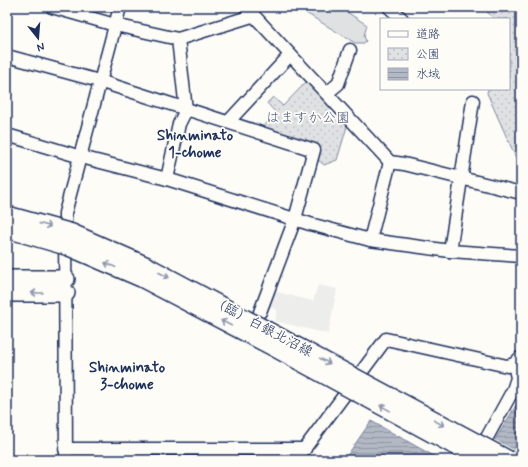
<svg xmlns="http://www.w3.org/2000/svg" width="528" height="467" viewBox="0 0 528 467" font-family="Mynerve,'Klee One',sans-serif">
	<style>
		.built { fill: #edeeec }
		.grass { fill: #e0e1e3; stroke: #7e88a0 }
		.park { fill: url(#park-dots); stroke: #7e88a0 }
		.water { fill: url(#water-rules); stroke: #76819c }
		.pier { fill: #fdfcf7 }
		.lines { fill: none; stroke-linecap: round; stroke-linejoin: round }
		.street-casing { stroke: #1b2f5e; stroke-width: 15 }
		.secondary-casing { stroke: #1b2f5e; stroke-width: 20 }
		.street { stroke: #fdfcf7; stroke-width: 12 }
		.secondary { stroke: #fdfcf7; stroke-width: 17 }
		.secondary-bridge-casing { stroke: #1b2f5e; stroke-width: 20; stroke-linecap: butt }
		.secondary-bridge { stroke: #fdfcf7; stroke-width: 17 }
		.oneway { stroke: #8c96aa }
		.labels { text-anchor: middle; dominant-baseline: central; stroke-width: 3.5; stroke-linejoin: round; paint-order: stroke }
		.park-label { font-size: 14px; fill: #4c5c7f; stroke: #fdfcf7 }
		.street-label { font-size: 14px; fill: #1b2f5e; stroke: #fdfcf7 }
		.neighbourhood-label { font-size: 15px; font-weight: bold; fill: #1b2f5e; stroke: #fdfcf7 }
	</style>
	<defs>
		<pattern id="park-dots" width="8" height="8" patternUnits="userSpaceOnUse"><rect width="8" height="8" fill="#e0e1e3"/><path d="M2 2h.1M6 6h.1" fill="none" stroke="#c0c1c5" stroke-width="1.8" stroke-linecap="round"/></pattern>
		<pattern id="water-rules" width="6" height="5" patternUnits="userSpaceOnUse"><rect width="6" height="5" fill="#b3b8c5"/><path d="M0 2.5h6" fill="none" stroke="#9196a3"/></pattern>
	</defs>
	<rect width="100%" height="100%" fill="#fdfcf7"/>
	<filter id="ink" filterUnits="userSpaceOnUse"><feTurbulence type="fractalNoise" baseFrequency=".025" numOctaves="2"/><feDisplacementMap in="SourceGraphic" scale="8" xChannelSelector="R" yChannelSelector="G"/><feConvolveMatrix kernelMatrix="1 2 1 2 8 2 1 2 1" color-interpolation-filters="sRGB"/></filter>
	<g filter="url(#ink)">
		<!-- built -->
		<path class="built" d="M318,285L337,289L328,334L275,321L277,310L268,306L273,291L313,301Z"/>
		<!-- grass -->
		<path class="grass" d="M287,7H339L367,25L364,36L366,41L364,43H355L301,10L288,9Z"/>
		<!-- park -->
		<g class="park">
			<path d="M494,7H521V164L516,158L487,93L488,89H509V19H495L487,12Z"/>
			<path d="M308,80L348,123L337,160L324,165L316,158L261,129L276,113L267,103L273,97L283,106Z"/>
		</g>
		<!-- water -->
		<g class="water">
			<path d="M521,397V460H483Z"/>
			<path d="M371,421L441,460H344Z"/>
		</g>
		<!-- pier -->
		<path class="pier" d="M493,439L521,454V460H481Z"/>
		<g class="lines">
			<!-- street casing -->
			<g class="street-casing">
				<g id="street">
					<path d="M52,7L115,25L178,39L252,16"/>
					<path d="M246,7L390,162L404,164L521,193"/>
					<path d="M389,7L402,19"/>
					<path d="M7,56L99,81L314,150L295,219L260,312"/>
					<path d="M327,93L338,84L350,50"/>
					<path d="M229,121L290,55"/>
					<path d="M7,135L81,157L167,179L310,224L370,240L450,251L521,256"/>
					<path d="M167,179L179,124L186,110L178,39"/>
					<path d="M370,240L390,162"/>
					<path d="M450,251L473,101"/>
					<path d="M65,449H305"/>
					<path d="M479,452L513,390L517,378L514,364"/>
					<path d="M66,460L65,213L120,7"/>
					<path d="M296,460L386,339L507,366L514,364L521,357"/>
				</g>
			</g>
			<!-- secondary casing -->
			<g class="secondary-casing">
				<g id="secondary">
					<path d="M7,279H66"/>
					<path d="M7,293H66"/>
				</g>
			</g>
			<!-- street -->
			<use href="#street" class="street"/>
			<!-- secondary -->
			<use href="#secondary" class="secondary"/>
			<!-- secondary-bridge casing -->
			<g class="secondary-bridge-casing">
				<g id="secondary-bridge">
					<path d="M7,215L72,233L147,266L509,460"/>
					<path d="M7,229L69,247L141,278L273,347L481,460"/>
				</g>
			</g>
			<!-- secondary-bridge -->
			<use href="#secondary-bridge" class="secondary-bridge"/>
		</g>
		<!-- one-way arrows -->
		<defs><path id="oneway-shaft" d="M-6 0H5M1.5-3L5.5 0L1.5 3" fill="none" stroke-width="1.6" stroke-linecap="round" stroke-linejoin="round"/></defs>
		<g class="oneway">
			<use href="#oneway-shaft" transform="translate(45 225) rotate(15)"/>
			<use href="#oneway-shaft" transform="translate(110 265) rotate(-157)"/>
			<use href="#oneway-shaft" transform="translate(164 275) rotate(28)"/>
			<use href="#oneway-shaft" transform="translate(37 293) rotate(180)"/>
			<use href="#oneway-shaft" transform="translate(226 323) rotate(-152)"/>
			<use href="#oneway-shaft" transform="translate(325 361) rotate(28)"/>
			<use href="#oneway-shaft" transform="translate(385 408) rotate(-151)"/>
			<use href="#oneway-shaft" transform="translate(439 423) rotate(28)"/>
		</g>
	</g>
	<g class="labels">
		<!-- park labels -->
		<g class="park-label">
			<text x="308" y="118">はますか公園</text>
		</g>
		<!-- street labels -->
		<g class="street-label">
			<text transform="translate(262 327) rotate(28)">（臨）白銀北沼線</text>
		</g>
		<!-- neighbourhood labels -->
		<g class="neighbourhood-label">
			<text x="195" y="136">Shinminato<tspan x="195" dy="17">1-chome</tspan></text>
			<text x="127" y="368">Shinminato<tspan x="127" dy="17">3-chome</tspan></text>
		</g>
	</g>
	<!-- margin -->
	<rect width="528" height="467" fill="none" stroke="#fdfcf7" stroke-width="24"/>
	<rect x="12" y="12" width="504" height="443" fill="none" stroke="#1b2f5e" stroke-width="1.5" filter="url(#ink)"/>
	<!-- legend -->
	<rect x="380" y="18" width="130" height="72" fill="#fdfcf7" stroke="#a3aaba"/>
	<rect x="388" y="31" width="20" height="6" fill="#fdfcf7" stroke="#a3aaba"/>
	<text x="416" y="38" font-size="12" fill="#1b2f5e">道路</text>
	<rect x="388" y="48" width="20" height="12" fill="url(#park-dots)" stroke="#a3aaba"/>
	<text x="416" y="58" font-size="12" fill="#1b2f5e">公園</text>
	<rect x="388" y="68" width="20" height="12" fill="url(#water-rules)" stroke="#a3aaba"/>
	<text x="416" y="78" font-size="12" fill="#1b2f5e">水域</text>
	<!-- north arrow -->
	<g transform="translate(38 38) rotate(163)" stroke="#fdfcf7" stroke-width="3" paint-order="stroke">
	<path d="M0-3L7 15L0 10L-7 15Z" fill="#1b2f5e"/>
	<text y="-6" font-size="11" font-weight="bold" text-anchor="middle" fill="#1b2f5e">N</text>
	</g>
</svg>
